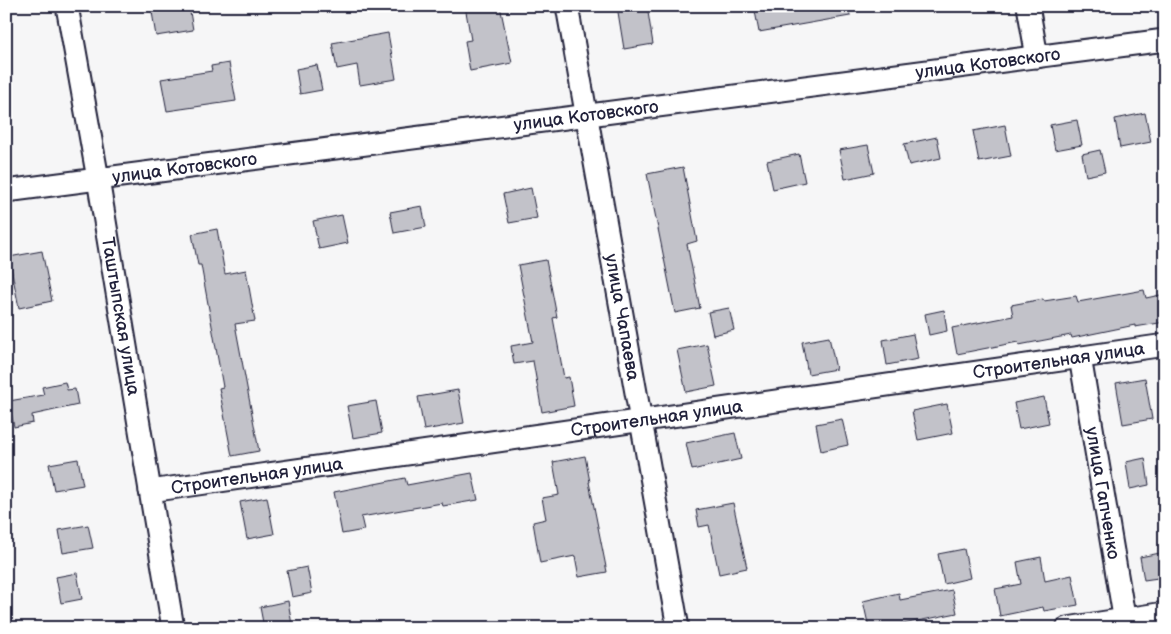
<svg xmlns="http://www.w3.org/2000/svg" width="1171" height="634" viewBox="0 0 1171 634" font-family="'Balsamiq Sans',sans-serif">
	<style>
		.building { fill: #c2c2c9; stroke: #22223b }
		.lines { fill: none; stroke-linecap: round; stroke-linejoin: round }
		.minor-casing { stroke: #22223b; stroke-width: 25 }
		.minor { stroke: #fff; stroke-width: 21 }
		.labels { text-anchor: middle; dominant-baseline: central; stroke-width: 4; stroke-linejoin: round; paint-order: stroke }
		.street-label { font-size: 18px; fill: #22223b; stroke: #fff }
	</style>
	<rect width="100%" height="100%" fill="#f6f6f7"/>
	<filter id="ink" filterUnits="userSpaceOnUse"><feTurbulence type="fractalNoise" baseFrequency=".02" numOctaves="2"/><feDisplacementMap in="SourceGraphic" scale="10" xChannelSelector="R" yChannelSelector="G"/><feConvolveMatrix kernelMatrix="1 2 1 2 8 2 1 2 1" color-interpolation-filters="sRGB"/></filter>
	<g filter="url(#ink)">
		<!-- building -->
		<g class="building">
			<path d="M151,6H189L193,30L156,36Z"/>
			<path d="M465,6H500L512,63L470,71L465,41L471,40Z"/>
			<path d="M617,6H647L653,44L624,49Z"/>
			<path d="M754,6H849L850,16L759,32Z"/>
			<path d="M388,33L396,79L360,85L357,65L337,69L332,43Z"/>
			<path d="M229,63L236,101L167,111L161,79L212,71L211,66Z"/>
			<path d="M317,65L322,90L300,94L296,69Z"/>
			<path d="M1145,113L1151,142L1120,148L1115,119Z"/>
			<path d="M1077,120L1082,145L1055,150L1050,125Z"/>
			<path d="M1005,125L1011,156L979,162L973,131Z"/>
			<path d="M937,137L941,158L909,165L904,144Z"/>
			<path d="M868,145L874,173L845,179L839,150Z"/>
			<path d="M1100,150L1105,172L1086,176L1082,154Z"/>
			<path d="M799,154L805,182L773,189L767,161Z"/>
			<path d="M683,167L697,241L687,244L700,308L675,313L647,174Z"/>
			<path d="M531,188L537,218L509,223L503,194Z"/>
			<path d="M422,206L426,227L394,233L390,212Z"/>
			<path d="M342,215L348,243L319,249L313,221Z"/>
			<path d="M217,229L225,274L246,270L255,321L235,324L259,451L232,456L219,388L223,387L201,265H198L192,234Z"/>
			<path d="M42,251L52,301L19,308L9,257Z"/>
			<path d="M546,260L557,317L553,318L564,378L569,377L574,406L542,412L533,361L514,364L511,346L533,342L518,265Z"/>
			<path d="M1144,290L1146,298L1165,294V322L1135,327V325L1072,338L1071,335L1019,345L1018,342L957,354L952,328L1013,316L1011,305L1043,299L1044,301L1076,296L1078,302Z"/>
			<path d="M729,308L734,330L713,335L708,312Z"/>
			<path d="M944,310L947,331L929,335L925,314Z"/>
			<path d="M913,334L918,359L887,365L883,340Z"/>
			<path d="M829,337L836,369L808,374L802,342Z"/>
			<path d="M707,344L716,386L686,392L677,350Z"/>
			<path d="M1145,378L1152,419L1123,424L1116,383Z"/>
			<path d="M65,382L67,390L75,389L78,405L32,415L33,423L14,427L9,401L44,395L42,387Z"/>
			<path d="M458,390L464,423L424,430L418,397Z"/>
			<path d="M1044,397L1049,423L1019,429L1014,403Z"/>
			<path d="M376,401L382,433L353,438L347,406Z"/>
			<path d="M947,404L953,433L918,440L912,411Z"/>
			<path d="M842,419L848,445L821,451L816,424Z"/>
			<path d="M735,433L741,459L692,470L686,443Z"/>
			<path d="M585,456L590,482H589L607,572L579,577L575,556L540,563L533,522L546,519L542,498L559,495L553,462Z"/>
			<path d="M1145,458L1149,485L1130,489L1126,462Z"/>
			<path d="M78,459L83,485L54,490L49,464Z"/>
			<path d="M472,473L478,500L443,506L442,503L361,517L364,530L342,534L334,492L405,478L407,485Z"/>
			<path d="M267,497L274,534L247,539L240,502Z"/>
			<path d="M733,503L747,568L719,574L709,525L699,527L696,510Z"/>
			<path d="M88,525L93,548L63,553L59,530Z"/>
			<path d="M964,549L970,578L944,584L938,554Z"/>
			<path d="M1165,552V577L1144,580L1140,557Z"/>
			<path d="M1041,557L1045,581L1072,575L1078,605L1044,611L1043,607L1000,616L995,589L1021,584L1017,562Z"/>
			<path d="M307,567L312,593L292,597L287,571Z"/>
			<path d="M77,573L82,599L61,603L56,577Z"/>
			<path d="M952,590L957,613L883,628H869L863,601L899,593L900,600Z"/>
			<path d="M288,601L292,625L280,628H264L260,607Z"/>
		</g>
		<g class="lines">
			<!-- minor casing -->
			<g class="minor-casing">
				<g id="minor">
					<path id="s1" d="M67,6L98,179L173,628"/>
					<path id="s2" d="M567,6L678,628"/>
					<path d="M1028,6L1037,57"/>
					<path id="s3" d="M6,191L1165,40"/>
					<path id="s4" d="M1080,357L1126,628"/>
					<path id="s5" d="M150,491L1165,345"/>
					<path d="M1067,628L1165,613"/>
				</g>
			</g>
			<!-- minor -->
			<use href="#minor" class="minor"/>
		</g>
	</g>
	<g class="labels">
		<!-- street labels -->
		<g class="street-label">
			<text stroke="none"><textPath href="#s3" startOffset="990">улица Котовского</textPath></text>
			<text stroke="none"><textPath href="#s3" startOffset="585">улица Котовского</textPath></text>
			<text stroke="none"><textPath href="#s3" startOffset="180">улица Котовского</textPath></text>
			<text stroke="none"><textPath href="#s1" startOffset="315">Таштыпская улица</textPath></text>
			<text stroke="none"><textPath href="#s2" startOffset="316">улица Чапаева</textPath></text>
			<text stroke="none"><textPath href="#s5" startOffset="918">Строительная улица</textPath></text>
			<text stroke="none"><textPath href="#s5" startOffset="512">Строительная улица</textPath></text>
			<text stroke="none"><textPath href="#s5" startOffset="108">Строительная улица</textPath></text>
			<text stroke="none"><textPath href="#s4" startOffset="138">улица Гапченко</textPath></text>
		</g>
	</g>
	<!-- margin -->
	<rect width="1171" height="634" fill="none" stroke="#fff" stroke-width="25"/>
	<rect x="12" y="12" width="1146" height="609" fill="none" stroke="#22223b" stroke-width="2" filter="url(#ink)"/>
</svg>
